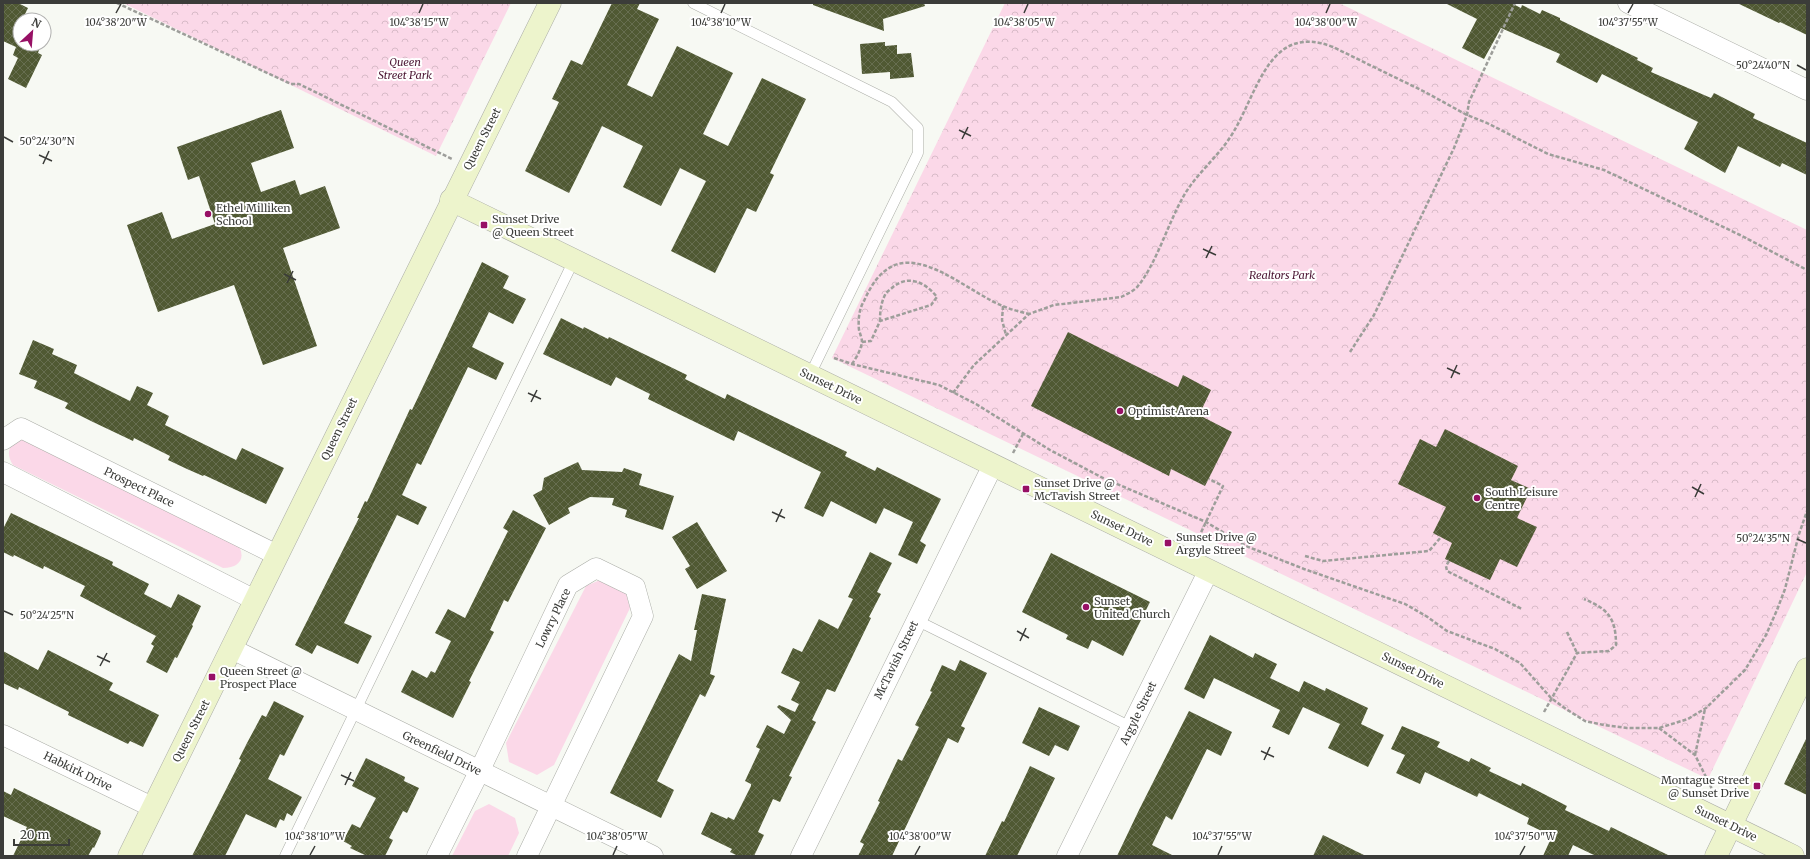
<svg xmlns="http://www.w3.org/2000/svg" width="1810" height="859" viewBox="0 0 1810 859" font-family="Merriweather,serif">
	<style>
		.grass { fill: #fbd8e8 }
		.park { fill: url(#park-crowns) }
		.building { fill: url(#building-cross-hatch) }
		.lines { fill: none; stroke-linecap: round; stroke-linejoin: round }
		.lane-casing { stroke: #abada7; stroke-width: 11 }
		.street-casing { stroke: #abada7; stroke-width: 21 }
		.secondary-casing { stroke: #abada7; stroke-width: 23 }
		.path { stroke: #9d9e9a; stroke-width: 2.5; stroke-dasharray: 4 2; stroke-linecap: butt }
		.lane { stroke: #fff; stroke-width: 10 }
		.street { stroke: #fff; stroke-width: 20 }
		.secondary { stroke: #edf4cc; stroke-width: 22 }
		.ticks { fill: none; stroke: #3b3c39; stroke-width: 1.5 }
		.poi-dot { fill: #971065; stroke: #fff; stroke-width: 1.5 }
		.labels { text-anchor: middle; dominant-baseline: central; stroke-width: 4; stroke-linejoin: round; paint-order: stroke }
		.park-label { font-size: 11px; font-style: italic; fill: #4e1936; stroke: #fff }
		.street-label { font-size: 11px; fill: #3b3c39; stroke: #fff }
		.poi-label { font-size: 11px; fill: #3b3c39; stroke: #fff; text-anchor: start }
		.ticks-label { font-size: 10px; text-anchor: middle; fill: #3b3c39; stroke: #fff; stroke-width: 4; stroke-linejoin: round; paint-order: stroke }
	</style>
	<defs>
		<pattern id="park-crowns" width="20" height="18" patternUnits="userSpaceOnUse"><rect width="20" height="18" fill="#fbd8e8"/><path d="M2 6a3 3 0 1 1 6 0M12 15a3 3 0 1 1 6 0" fill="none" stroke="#d8bac8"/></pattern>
		<pattern id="building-cross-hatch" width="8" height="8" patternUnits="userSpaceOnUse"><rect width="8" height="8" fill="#505933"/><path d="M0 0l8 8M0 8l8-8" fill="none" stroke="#676e50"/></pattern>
	</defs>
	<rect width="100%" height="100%" fill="#f7f9f3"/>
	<!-- grass -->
	<g class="grass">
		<path d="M19,440H29L236,542C247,556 241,568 223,568L13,465C6,455 8,444 19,440Z"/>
		<path d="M600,580L626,593L630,608L554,765L537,775L509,762L506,743L586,586Z"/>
		<path d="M489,804L515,818L519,833L508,856H452L475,811Z"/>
	</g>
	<!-- park -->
	<g class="park">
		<path d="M123,3H511L436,156Z"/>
		<path d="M1005,3H1339L1807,230V572L1708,779L832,358Z"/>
	</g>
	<!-- building -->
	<g class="building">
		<path d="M3,3H18L28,8L22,20H20V44H26L39,50L38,53L42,55L26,88L8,79L18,58L13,55L16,47L3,41Z"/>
		<path d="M612,3H640L637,9L659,19L627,85L652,97L677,46L733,73L703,134L728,146L762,78L806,99L770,173L774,175L756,212L747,208L715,273L671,251L706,181L680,168L661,206L623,187L643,146L602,126L569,193L525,171L559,102L552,99L571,60L582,65Z"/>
		<path d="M813,3H924L925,6L883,19L884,31L813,5Z"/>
		<path d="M1445,3H1511L1521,8L1522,5L1540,14L1542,10L1560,18V20L1638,58L1637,60L1653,68L1651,72L1711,98L1714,93L1755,114L1753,118L1807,143V175L1782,163L1780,167L1738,146L1725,173L1684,149L1698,122L1602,74L1597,83L1556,62L1560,54L1501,28L1484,59L1462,48L1477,19Z"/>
		<path d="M1737,3H1807V35L1780,22L1779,23Z"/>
		<path d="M885,42V46L897,45V54L911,53L914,77L890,79V72L862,74L860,44Z"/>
		<path d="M281,110L294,148L251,163L261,192L295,180L300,195L325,186L340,228L283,248L317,346L263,365L234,285L158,312L127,225L162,212L172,239L215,224L199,176L188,180L177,147Z"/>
		<path d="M482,262L509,276L503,288L526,299L513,324L489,312L472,347L504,363L496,380L468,367L421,465L417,463L402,495L427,507L418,525L397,515L344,623L372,636L358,664L317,645L312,654L295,645L359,518H357L365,501L367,502L410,409L412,410Z"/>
		<path d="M561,318L583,329L584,327L608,339L609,337L687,375L685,379L725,399L727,394L847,452L845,456L875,471L877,467L941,499L920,541L926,545L917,564L898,555L913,522L884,508L876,524L831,501L823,517L804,508L821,472L738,431L734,441L648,399L650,394L616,377L611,386L543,354Z"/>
		<path d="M1068,332L1178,387L1183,375L1211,390L1199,415L1232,432L1205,486L1171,469L1169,476L1031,406Z"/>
		<path d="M33,340L54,349L52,354L77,365L74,373L130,401L137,386L153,393L147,405L169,416L165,425L236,460L242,448L284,468L266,504L204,475L203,476L187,469L168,460L170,456L134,438L133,441L93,422L65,408L68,403L34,388L37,381L19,374Z"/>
		<path d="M1445,429L1518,466L1511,480L1531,489L1517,518L1537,527L1517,567L1500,559L1490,580L1445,559L1452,543L1433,533L1446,507L1398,484L1420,439L1436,447Z"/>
		<path d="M578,462L582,470L622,472L624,468L642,474L639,485L674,496L663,530L625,517L627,510L612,505L614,498L590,497L568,508L570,513L549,525L533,495L542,490L544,478Z"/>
		<path d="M513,510L546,528L508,602L504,600L490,630L494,632L469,681L471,682L453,718L401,692L412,670L427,678L431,671L435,673L451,641L435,633L448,609L465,618L508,531L503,528Z"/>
		<path d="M11,513L113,562L112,565L149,584L144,594L171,608L178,594L201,606L192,625L193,626L177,658L175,657L167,673L146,662L154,646L151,644L156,636L80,596L85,586L44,566L43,569L14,555L13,557L3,552V529Z"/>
		<path d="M697,522L727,571L697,589L685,569L690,566L672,537Z"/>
		<path d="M870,552L892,563L877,592L881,594L869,617L871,618L835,692L827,689L812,720L816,722L789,776L792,777L780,802L773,799L758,832L764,835L754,856H738L730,852L732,849L701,834L711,812L727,819L728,817L734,820L751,786V784L745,781L760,749L756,747L767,725L784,734L791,720L777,707L779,705L795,712L799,704L791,700L800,682L781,673L793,648L802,652L819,619L838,629L853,599L848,597Z"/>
		<path d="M1051,553L1150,602L1123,656L1092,640L1088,649L1066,639L1068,635L1022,612Z"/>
		<path d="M702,594L726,599L710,674L715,676L705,697L700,694L657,781L674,790L661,818L610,793L679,654L691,661L697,630H694Z"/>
		<path d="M1210,635L1253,658L1255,653L1277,664L1270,678L1299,692L1304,681L1325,691L1326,688L1368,708L1361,724L1384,735L1368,767L1328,748L1340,724L1303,707L1289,735L1272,727L1280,710L1214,678L1204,699L1184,689Z"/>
		<path d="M48,650L113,683L109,690L159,715L143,747L130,741L128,744L68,715L69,712L19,687L18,690L3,683V651L38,670Z"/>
		<path d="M960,660L987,673L961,726L965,728L958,743L948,738L892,856H858L864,844L860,842L880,802L878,801L898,759L902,761L919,727L915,725L932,692L930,691L942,665L955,671Z"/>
		<path d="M274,701L304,716L284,756L280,754L268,779L302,797L292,816L287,813L284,821L280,819L276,828L246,814L225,856H192L241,760L239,759L247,743L262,715L266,717Z"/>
		<path d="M1039,707L1080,726L1068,751L1055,745L1049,756L1022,743Z"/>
		<path d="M1189,711L1232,732L1221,756L1207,749L1172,820L1166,816L1152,845L1174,856H1117L1139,810Z"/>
		<path d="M1402,726L1440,742L1437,747L1469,762L1471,758L1491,768L1489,771L1521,786L1522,783L1538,791L1567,806L1565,810L1609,831L1611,827L1670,856H1596L1573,845L1568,856H1543L1552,836L1527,824L1529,818L1479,793L1477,797L1425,772L1420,784L1396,773L1405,755L1391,749Z"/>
		<path d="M1807,737V795L1784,784Z"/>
		<path d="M366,758L405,777L404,781L419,788L407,813L403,811L389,838L393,840L385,856H367L350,848L352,846L343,841L352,824L360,828L376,798L352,786Z"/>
		<path d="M1030,766L1055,778L1017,856H985L1002,821L1004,822Z"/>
		<path d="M14,788L101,831L100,832L101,833L94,848L93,847L88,856H13L27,827L3,816V791L11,795Z"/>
		<path d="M1323,835L1366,856H1313Z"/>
	</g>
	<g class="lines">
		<!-- lane casing -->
		<g class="lane-casing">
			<g id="lane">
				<path d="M693,3L892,102L918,128V153L810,375"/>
				<path d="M916,620L1131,727"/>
				<path d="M285,856L574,260"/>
			</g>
		</g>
		<!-- street casing -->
		<g class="street-casing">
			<g id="street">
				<path d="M1628,3L1807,90"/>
				<path d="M3,440L21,428L277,555"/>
				<path d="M3,472L255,600"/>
				<path d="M232,649L653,856"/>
				<path d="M3,735L152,807"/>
				<path d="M437,856L479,772L568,585L596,568L635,587L643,616L527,856"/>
				<path d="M801,856L993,465"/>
				<path d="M1067,856L1209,570"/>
			</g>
		</g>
		<!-- secondary casing -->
		<g class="secondary-casing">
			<g id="secondary">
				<path d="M451,200L1793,856"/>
				<path d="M129,856L550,3"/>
				<path d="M1716,856L1807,669"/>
			</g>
		</g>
		<!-- path -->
		<g class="path">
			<path d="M117,3L291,84H299L452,159"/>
			<path d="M1003,306L1002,320L1006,335"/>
			<path d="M862,342L871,341L880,321L931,305L937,297C926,283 909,274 893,287C891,289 888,291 886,293C881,302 880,311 880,321"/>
			<path d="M1350,352L1374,315L1454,148L1467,115L1469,102L1515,3"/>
			<path d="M834,358L852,364L939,385L976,404L1050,450L1103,478L1206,522L1246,546L1304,569L1405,604L1426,616L1447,631L1495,649L1520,663L1551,698L1566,709L1585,721L1604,725L1627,728H1659L1688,719L1706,708L1745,670L1766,635L1777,610L1785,589L1799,534L1807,511"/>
			<path d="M852,364C856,358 861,350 862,342C862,338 860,334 859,330C858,320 859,309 864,301C871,285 881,269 898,264C930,255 974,295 1003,306C1012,310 1021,312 1029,314"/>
			<path d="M953,393L974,365L1029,314L1054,305L1121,297C1127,294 1134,291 1138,286C1156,264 1168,224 1182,199C1195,174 1220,156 1234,131C1258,91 1270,22 1333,47L1425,92L1467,115L1487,123L1548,154L1604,170L1740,235L1807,270"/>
			<path d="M1013,453L1023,434"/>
			<path d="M1196,543L1223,486L1209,479"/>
			<path d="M1305,556L1323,561L1429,551L1441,537"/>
			<path d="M1449,561L1446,566L1447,571L1522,609"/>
			<path d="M1567,632L1577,653"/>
			<path d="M1544,712L1577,653L1609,651L1616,645C1616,618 1608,609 1584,599"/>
			<path d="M1659,728L1695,755L1715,795"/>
			<path d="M1695,755L1705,709"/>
		</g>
		<!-- lane -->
		<use href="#lane" class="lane"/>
		<!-- street -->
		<use href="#street" class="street"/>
		<!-- secondary -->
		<use href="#secondary" class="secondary"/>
	</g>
	<!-- ticks -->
	<path class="ticks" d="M116,13L121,4M419,13L423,4M721,13L725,4M1024,13L1028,4M1326,13L1330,4M1628,13L1633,4M1797,65L1806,70M959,130L971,136M4,137L13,142M962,139L968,127M39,155L52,161M43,164L49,151M1203,249L1216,255M1206,258L1212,246M284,274L296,280M287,283L293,271M1447,368L1460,374M1451,378L1457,365M528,393L541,399M531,402L537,390M1692,487L1704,494M1695,497L1701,484M772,512L785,518M776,522L782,509M1797,539L1806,543M4,611L13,615M1017,631L1029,638M1020,641L1026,628M97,656L110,662M100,666L107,653M1261,751L1274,757M1264,760L1270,747M341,775L354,781M345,785L351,772M310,855L315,846M613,855L617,846M915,855L920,846M1218,855L1222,846M1520,855L1525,846"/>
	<!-- markers -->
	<g class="poi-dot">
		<circle cx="208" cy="214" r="4"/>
		<rect x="480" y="221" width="8" height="8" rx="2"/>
		<circle cx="1120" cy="411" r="4"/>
		<rect x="1022" y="485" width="8" height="8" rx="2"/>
		<circle cx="1477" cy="498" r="4"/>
		<rect x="1164" y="539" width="8" height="8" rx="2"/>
		<circle cx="1086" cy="607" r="4"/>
		<rect x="208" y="673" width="8" height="8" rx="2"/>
		<rect x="1753" y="782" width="8" height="8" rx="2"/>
	</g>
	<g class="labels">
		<!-- park labels -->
		<g class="park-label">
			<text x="405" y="62">Queen<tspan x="405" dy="13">Street Park</tspan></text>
			<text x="1282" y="275">Realtors Park</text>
		</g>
		<!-- street labels -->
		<g class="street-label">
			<text transform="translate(482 139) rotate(-63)">Queen Street</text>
			<text transform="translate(831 386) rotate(26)">Sunset Drive</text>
			<text transform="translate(339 429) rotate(-64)">Queen Street</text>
			<text transform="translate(139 487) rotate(26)">Prospect Place</text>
			<text transform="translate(1122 528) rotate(26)">Sunset Drive</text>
			<text transform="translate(553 618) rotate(-64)">Lowry Place</text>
			<text transform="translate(896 660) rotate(-64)">McTavish Street</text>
			<text transform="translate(1413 670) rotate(26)">Sunset Drive</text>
			<text transform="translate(1138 713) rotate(-64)">Argyle Street</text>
			<text transform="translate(191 731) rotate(-63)">Queen Street</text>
			<text transform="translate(442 753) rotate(26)">Greenfield Drive</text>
			<text transform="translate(78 771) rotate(26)">Habkirk Drive</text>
			<text transform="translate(1726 823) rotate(26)">Sunset Drive</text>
		</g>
		<!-- poi labels -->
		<g class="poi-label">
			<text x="216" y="208">Ethel Milliken<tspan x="216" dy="13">School</tspan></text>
			<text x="492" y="219">Sunset Drive<tspan x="492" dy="13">@ Queen Street</tspan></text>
			<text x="1128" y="411">Optimist Arena</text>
			<text x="1034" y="483">Sunset Drive @<tspan x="1034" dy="13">McTavish Street</tspan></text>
			<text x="1485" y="492">South Leisure<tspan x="1485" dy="13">Centre</tspan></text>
			<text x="1176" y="537">Sunset Drive @<tspan x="1176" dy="13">Argyle Street</tspan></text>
			<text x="1094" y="601">Sunset<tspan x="1094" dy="13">United Church</tspan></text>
			<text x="220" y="671">Queen Street @<tspan x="220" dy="13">Prospect Place</tspan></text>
			<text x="1749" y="780" text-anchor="end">Montague Street<tspan x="1749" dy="13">@ Sunset Drive</tspan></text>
		</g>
	</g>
	<g class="ticks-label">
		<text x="116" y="26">104°38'20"W</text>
		<text x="419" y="26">104°38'15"W</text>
		<text x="721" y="26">104°38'10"W</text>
		<text x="1024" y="26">104°38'05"W</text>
		<text x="1326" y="26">104°38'00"W</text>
		<text x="1628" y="26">104°37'55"W</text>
		<text x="1763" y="69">50°24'40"N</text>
		<text x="47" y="145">50°24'30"N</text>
		<text x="1763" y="542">50°24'35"N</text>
		<text x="47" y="619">50°24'25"N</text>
		<text x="315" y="840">104°38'10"W</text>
		<text x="617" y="840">104°38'05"W</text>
		<text x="920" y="840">104°38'00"W</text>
		<text x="1222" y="840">104°37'55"W</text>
		<text x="1525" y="840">104°37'50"W</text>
	</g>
	<!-- border -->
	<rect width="1810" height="859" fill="none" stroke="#3b3c39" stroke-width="8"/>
	<!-- north arrow -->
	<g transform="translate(32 32) rotate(26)"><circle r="19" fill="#ffffff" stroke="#b1b1b0"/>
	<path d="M0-3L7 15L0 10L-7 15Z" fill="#971065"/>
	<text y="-6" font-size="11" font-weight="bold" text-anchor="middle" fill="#3b3c39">N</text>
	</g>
	<!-- scale -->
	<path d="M14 839v6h55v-6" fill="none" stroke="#3b3c39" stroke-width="2"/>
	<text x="20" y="839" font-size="12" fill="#3b3c39" stroke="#ffffff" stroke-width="3" paint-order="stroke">20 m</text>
</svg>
